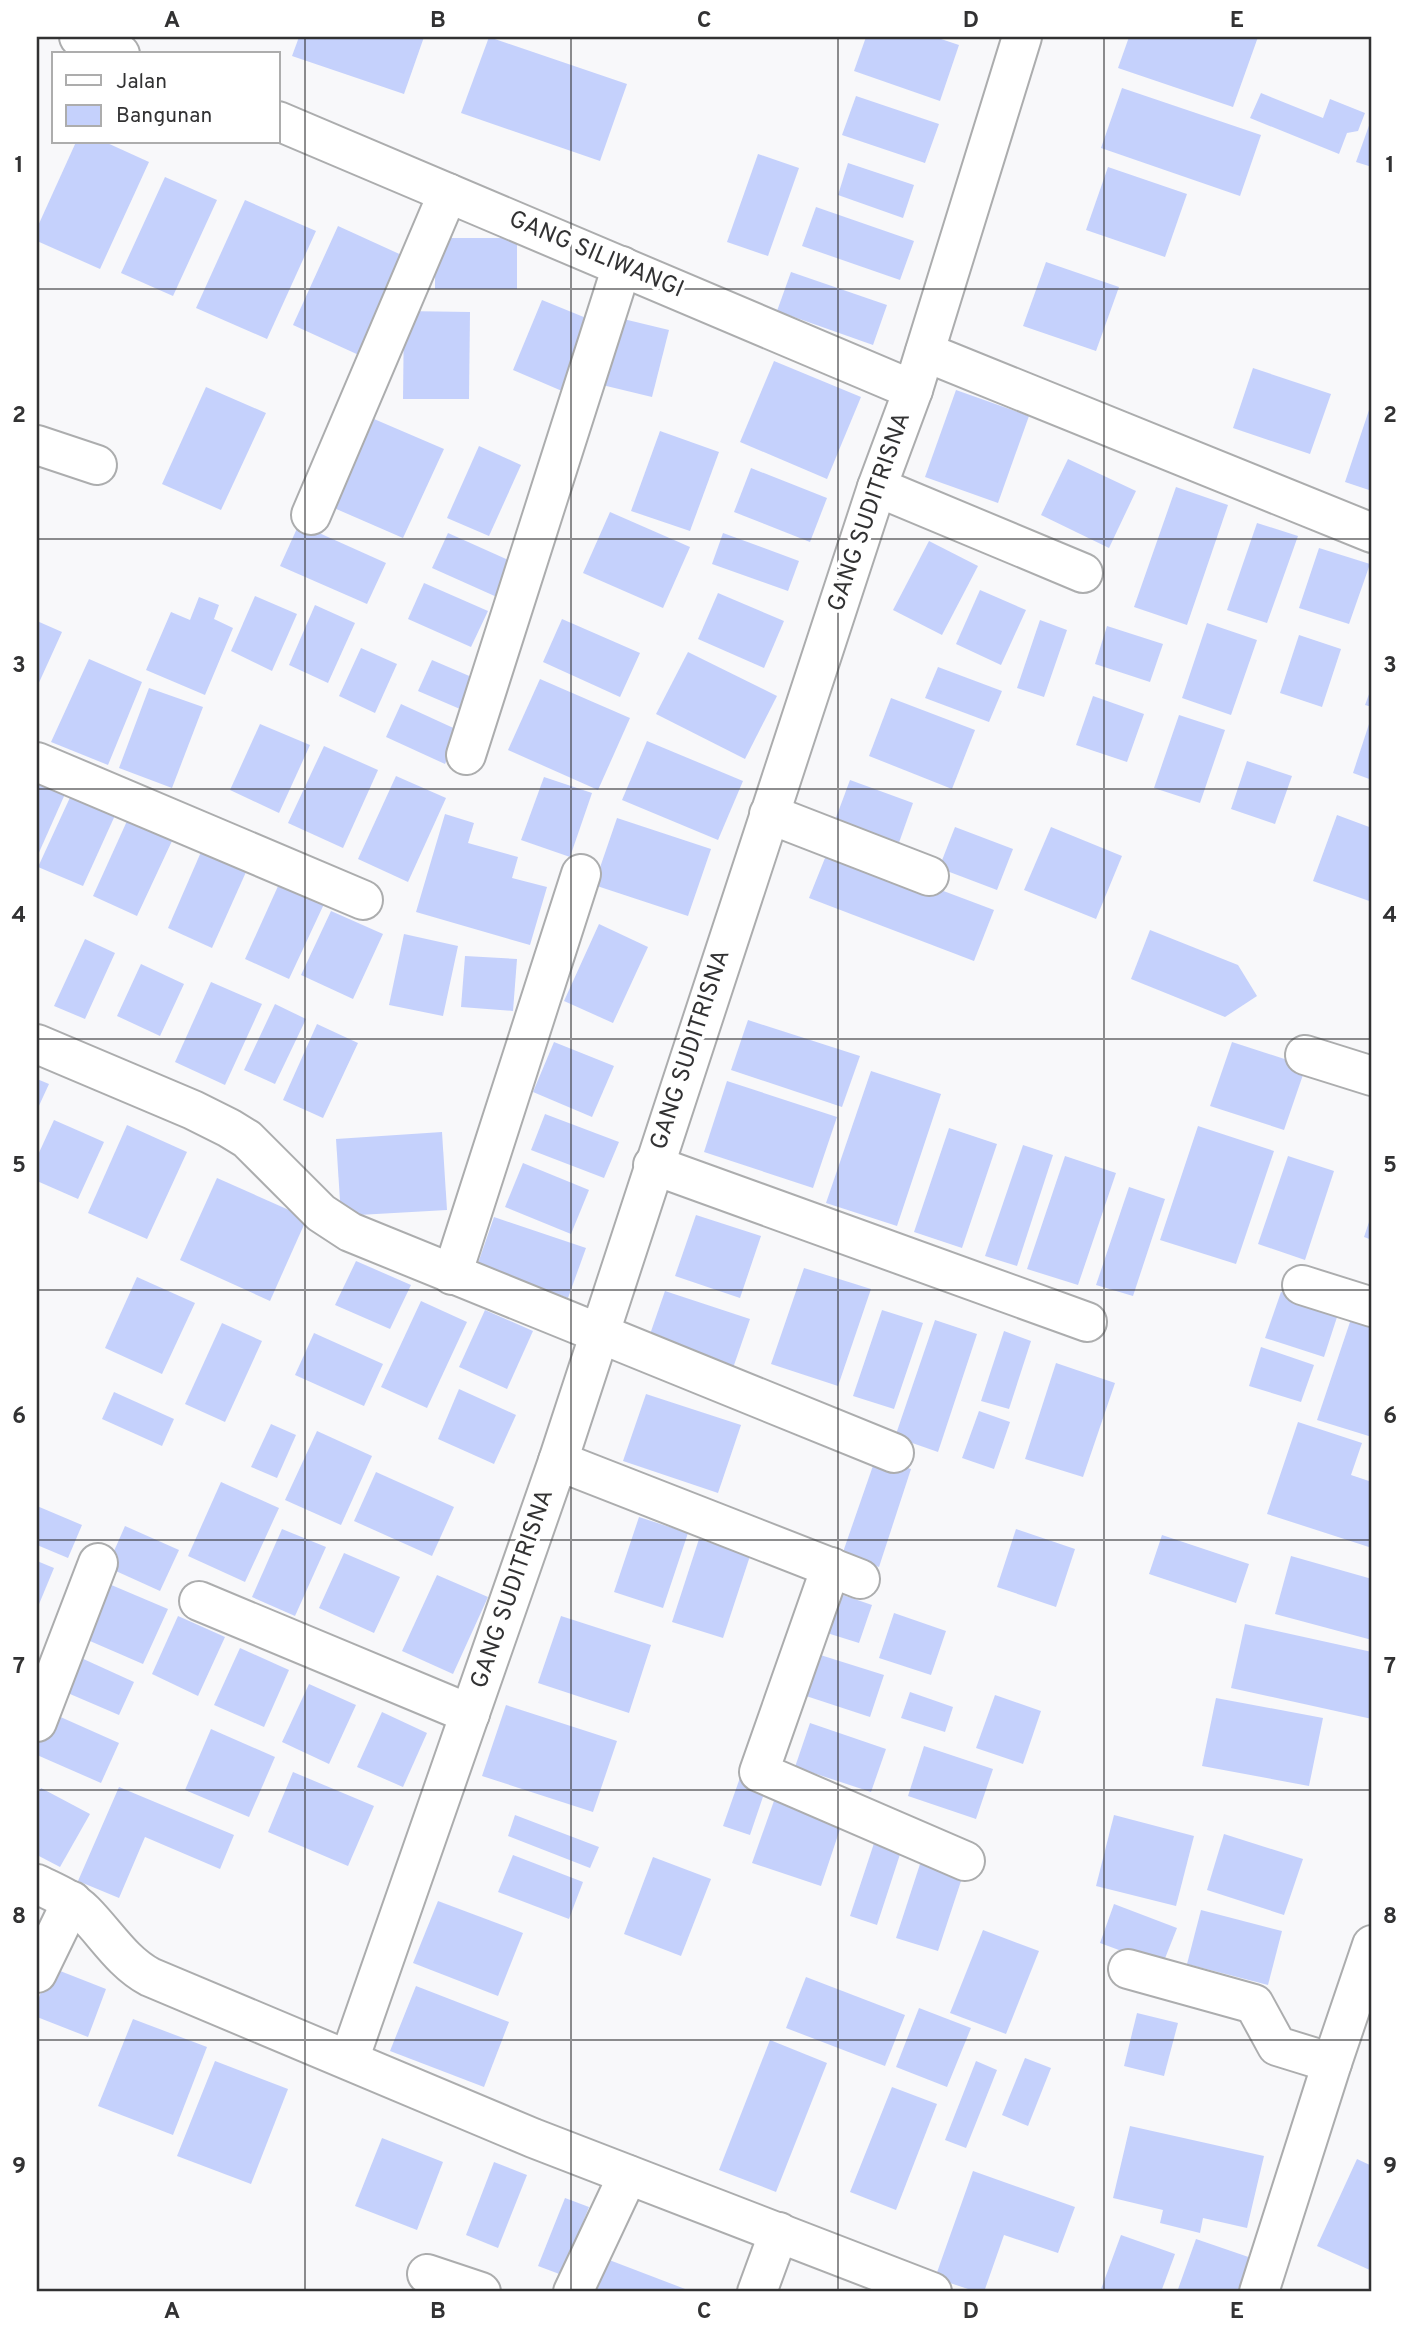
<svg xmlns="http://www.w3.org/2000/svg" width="1409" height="2329" viewBox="0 0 1409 2329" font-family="Overpass,sans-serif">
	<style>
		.building { fill: #c5d1fc }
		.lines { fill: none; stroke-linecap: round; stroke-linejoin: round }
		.minor-casing { stroke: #acadae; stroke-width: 42 }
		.minor { stroke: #fff; stroke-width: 38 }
		.grid { fill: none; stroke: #323233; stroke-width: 2; stroke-opacity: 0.55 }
		.labels { text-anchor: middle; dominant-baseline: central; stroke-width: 7; stroke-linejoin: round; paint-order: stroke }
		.street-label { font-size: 24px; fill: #323233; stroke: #fff }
		.neatline { fill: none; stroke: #323233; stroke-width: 2.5 }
		.grid-label { font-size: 23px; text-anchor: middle; font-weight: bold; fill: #323233 }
	</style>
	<rect width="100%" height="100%" fill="#f8f8fa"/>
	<!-- building -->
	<g class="building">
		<path d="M299,37H424L404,94L292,56Z"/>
		<path d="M489,37L627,84L600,161L461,113Z"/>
		<path d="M866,37H935L959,45L940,101L854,71Z"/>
		<path d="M1129,37H1258L1233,107L1118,68Z"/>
		<path d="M1122,88L1261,135L1240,196L1101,148Z"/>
		<path d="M1261,93L1323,118L1330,99L1365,113L1358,131L1347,133L1339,154L1250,118Z"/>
		<path d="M856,96L939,124L925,163L842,135Z"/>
		<path d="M1372,117V167L1356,162Z"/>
		<path d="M76,142H105L149,162L100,269L37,241V228Z"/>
		<path d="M758,154L799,168L768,256L727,242Z"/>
		<path d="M848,163L914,185L903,218L838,195Z"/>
		<path d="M1108,167L1187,194L1165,257L1086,230Z"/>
		<path d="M165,177L217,200L173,296L121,273Z"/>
		<path d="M245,200L316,231L267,339L196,308Z"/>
		<path d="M816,207L914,241L900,280L802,246Z"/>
		<path d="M338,226L406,257L361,356L293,325Z"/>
		<rect x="435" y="238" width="82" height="51"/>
		<path d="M1046,262L1119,287L1096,351L1023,326Z"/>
		<path d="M791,272L887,305L873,345L777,311Z"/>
		<path d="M542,300L591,320L562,391L513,370Z"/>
		<path d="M404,311L470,312L469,399H403Z"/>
		<path d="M611,316L669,330L652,397L594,383Z"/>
		<path d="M774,361L861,397L827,479L740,442Z"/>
		<path d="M1253,368L1331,394L1310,454L1233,428Z"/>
		<path d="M206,387L266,413L221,510L162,484Z"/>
		<path d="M956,390L1029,416L998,503L925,477Z"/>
		<path d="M1372,401V491L1345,482Z"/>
		<path d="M374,419L444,449L403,538L334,508Z"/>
		<path d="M660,431L719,452L690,531L631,511Z"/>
		<path d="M479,446L521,465L489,536L447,518Z"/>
		<path d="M1068,459L1136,491L1109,548L1041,515Z"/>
		<path d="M751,468L827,498L810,542L734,512Z"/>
		<path d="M1176,487L1228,505L1187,625L1134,607Z"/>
		<path d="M610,512L690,547L663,608L583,573Z"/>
		<path d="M1257,523L1298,536L1267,623L1227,610Z"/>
		<path d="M299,524L386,563L367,604L280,566Z"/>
		<path d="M448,533L524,567L508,602L432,568Z"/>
		<path d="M723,533L799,561L788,591L712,564Z"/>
		<path d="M929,541L978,566L942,635L893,610Z"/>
		<path d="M1319,548L1370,564L1349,624L1299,608Z"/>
		<path d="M424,583L488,611L471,647L408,619Z"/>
		<path d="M980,590L1026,610L1001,665L956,644Z"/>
		<path d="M718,593L784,621L764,668L698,639Z"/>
		<path d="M255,596L297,614L272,671L231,651Z"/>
		<path d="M199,597L219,605L214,619L233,628L205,695L146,670L171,612L190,620Z"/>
		<path d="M315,605L355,623L328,683L289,665Z"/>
		<path d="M562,619L640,653L620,697L543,662Z"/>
		<path d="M1040,620L1067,630L1044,697L1017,688Z"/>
		<path d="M37,621L62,632L37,687Z"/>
		<path d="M1207,623L1257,640L1231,715L1182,698Z"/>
		<path d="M1107,626L1163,644L1150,682L1095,664Z"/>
		<path d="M1299,635L1341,649L1322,707L1280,693Z"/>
		<path d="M361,648L397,664L375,713L339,696Z"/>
		<path d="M688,652L777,696L745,759L656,714Z"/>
		<path d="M89,659L142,682L108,765L51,742Z"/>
		<path d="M432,660L474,678L460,709L418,691Z"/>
		<path d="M938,667L1002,691L989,722L925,698Z"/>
		<path d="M540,679L630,718L598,790L508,750Z"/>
		<path d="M1372,686V707L1365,705Z"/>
		<path d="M149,688L203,707L172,788L119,768Z"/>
		<path d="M1093,696L1144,714L1127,762L1076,745Z"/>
		<path d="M891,698L975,730L952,789L869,756Z"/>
		<path d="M401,704L460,731L445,764L386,737Z"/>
		<path d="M1179,715L1225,730L1200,803L1154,788Z"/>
		<path d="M260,724L310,745L279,813L230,790Z"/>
		<path d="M1369,724L1372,725V780L1353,773Z"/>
		<path d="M647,741L743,781L718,840L622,800Z"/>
		<path d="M324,746L378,770L343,848L288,823Z"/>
		<path d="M1247,761L1292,776L1275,824L1231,809Z"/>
		<path d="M396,776L446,798L408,882L358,859Z"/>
		<path d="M544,777L592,793L570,857L521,840Z"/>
		<path d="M850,780L913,803L895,854L831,831Z"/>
		<path d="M37,781L65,794L37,857Z"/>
		<path d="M73,791L117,811L83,886L38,867Z"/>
		<path d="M445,814L474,823L468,843L518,857L512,878L547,887L530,945L416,912Z"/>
		<path d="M1337,815L1372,828V902L1313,881Z"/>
		<path d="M617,818L711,849L688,916L594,885Z"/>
		<path d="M127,821L172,841L137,916L93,896Z"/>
		<path d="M955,827L1013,849L997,890L939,868Z"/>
		<path d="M1051,827L1122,856L1096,919L1024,890Z"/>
		<path d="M829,848L994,910L974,961L809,898Z"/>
		<path d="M201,852L246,872L212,948L168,928Z"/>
		<path d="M279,884L324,904L289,979L245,959Z"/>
		<path d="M331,911L383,934L353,999L301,975Z"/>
		<path d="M599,924L648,947L613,1023L564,1001Z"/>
		<path d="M1150,930L1238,965L1257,996L1225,1017L1131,979Z"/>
		<path d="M404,934L458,946L443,1016L389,1005Z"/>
		<path d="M85,939L115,953L85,1019L54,1006Z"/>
		<path d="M465,956L517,959L513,1011L461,1007Z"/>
		<path d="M141,964L184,984L160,1036L117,1016Z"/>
		<path d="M211,982L262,1004L225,1085L175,1062Z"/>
		<path d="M275,1004L306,1019L275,1084L244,1070Z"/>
		<path d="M748,1020L860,1056L842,1107L731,1070Z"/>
		<path d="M317,1024L358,1043L323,1118L283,1100Z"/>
		<path d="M554,1042L614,1066L592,1117L533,1092Z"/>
		<path d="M1232,1042L1306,1066L1284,1130L1210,1106Z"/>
		<path d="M871,1071L941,1094L897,1226L826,1203Z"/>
		<path d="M37,1079L49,1084L37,1110Z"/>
		<path d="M727,1081L837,1117L813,1188L704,1152Z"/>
		<path d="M545,1114L619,1142L604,1178L531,1150Z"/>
		<path d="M54,1120L104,1142L78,1199L37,1181V1157Z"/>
		<path d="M127,1125L187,1152L147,1239L88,1213Z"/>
		<path d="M1198,1126L1274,1151L1236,1264L1160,1240Z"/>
		<path d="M949,1128L997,1144L962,1248L914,1232Z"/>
		<path d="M442,1132L447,1210L341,1216L336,1139Z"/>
		<path d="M1023,1145L1053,1155L1017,1266L985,1256Z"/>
		<path d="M1065,1156L1116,1173L1078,1285L1027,1269Z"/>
		<path d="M1288,1156L1334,1171L1305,1260L1258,1244Z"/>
		<path d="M523,1163L589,1190L571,1234L505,1207Z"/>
		<path d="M217,1178L307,1218L270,1301L180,1260Z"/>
		<path d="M1129,1187L1165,1199L1133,1296L1096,1285Z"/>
		<path d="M1372,1213V1240L1364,1237Z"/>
		<path d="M696,1215L761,1236L740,1298L675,1276Z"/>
		<path d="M494,1217L586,1248L568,1298L477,1266Z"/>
		<path d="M356,1261L411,1285L390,1329L335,1305Z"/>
		<path d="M804,1268L871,1289L838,1386L771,1364Z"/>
		<path d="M137,1277L195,1303L162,1374L105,1348Z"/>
		<path d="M665,1291L750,1319L733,1368L648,1340Z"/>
		<path d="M1281,1292L1339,1311L1324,1357L1265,1338Z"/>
		<path d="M421,1301L467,1322L427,1408L381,1387Z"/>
		<path d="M485,1310L533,1331L507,1389L459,1367Z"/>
		<path d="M882,1310L923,1323L894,1409L853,1396Z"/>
		<path d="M1351,1319L1372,1326V1437L1317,1420Z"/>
		<path d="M935,1320L977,1334L938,1452L895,1437Z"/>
		<path d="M222,1323L262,1341L225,1422L185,1404Z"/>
		<path d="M1004,1331L1031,1341L1009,1409L981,1401Z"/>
		<path d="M314,1333L383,1364L364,1406L295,1375Z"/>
		<path d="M1261,1347L1314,1365L1301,1402L1249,1386Z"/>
		<path d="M1056,1363L1115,1383L1083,1477L1025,1459Z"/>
		<path d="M459,1389L516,1415L494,1464L438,1439Z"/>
		<path d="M114,1392L174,1419L162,1446L102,1419Z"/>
		<path d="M646,1394L741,1425L718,1493L623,1461Z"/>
		<path d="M979,1411L1010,1422L994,1469L962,1458Z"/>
		<path d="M1298,1422L1362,1443L1351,1475L1372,1482V1548L1267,1514Z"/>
		<path d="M271,1424L296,1435L277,1478L251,1467Z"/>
		<path d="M317,1431L372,1456L341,1525L285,1500Z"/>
		<path d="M876,1457L911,1469L879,1567L842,1555Z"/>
		<path d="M376,1472L454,1507L432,1556L354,1521Z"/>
		<path d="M221,1482L279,1508L245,1582L188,1556Z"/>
		<path d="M37,1506L82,1525L68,1558L37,1545Z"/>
		<path d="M639,1517L688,1533L663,1608L614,1592Z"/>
		<path d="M125,1526L179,1550L160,1591L107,1567Z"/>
		<path d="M282,1529L326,1547L295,1616L252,1597Z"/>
		<path d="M1016,1529L1075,1549L1056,1607L997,1587Z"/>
		<path d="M1162,1535L1249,1564L1236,1603L1149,1574Z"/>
		<path d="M699,1539L750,1556L723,1638L672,1622Z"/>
		<path d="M344,1553L400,1577L374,1633L319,1608Z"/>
		<path d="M1291,1556L1372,1579V1640L1275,1614Z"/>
		<path d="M37,1561L54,1568L37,1609Z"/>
		<path d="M437,1575L488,1597L453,1674L402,1651Z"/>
		<path d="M109,1584L168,1609L143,1664L83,1638Z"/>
		<path d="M840,1594L872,1605L859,1643L827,1633Z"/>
		<path d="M894,1613L946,1631L931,1675L879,1658Z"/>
		<path d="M178,1616L225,1637L198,1696L152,1674Z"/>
		<path d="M561,1616L651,1645L629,1713L538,1683Z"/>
		<path d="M1245,1624L1372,1652V1719L1231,1688Z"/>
		<path d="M240,1648L289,1670L264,1727L214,1705Z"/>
		<path d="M814,1653L884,1675L870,1717L800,1694Z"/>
		<path d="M79,1657L134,1682L119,1715L63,1691Z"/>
		<path d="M309,1684L356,1705L329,1764L282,1742Z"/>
		<path d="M910,1692L953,1707L945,1732L901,1718Z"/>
		<path d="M995,1695L1041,1711L1023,1764L976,1748Z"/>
		<path d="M1216,1698L1323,1718L1309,1786L1202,1766Z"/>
		<path d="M506,1705L617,1741L593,1812L482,1776Z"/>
		<path d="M47,1711L119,1743L101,1783L37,1755V1735Z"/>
		<path d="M382,1712L427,1733L403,1787L357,1767Z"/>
		<path d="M810,1723L886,1749L871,1792L795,1767Z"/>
		<path d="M211,1729L275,1757L249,1817L185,1790Z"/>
		<path d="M924,1746L993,1769L976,1819L908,1796Z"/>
		<path d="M293,1772L374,1806L348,1866L268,1832Z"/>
		<path d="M742,1772L768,1782L750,1835L723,1826Z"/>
		<path d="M119,1787L234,1835L220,1869L145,1837L119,1898L78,1881Z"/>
		<path d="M41,1788L90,1814L60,1867L37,1855V1795Z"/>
		<path d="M775,1798L843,1820L821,1886L752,1863Z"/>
		<path d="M515,1815L599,1847L590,1868L508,1836Z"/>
		<path d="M1114,1815L1194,1836L1176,1906L1096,1886Z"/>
		<path d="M878,1831L905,1839L877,1925L850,1916Z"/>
		<path d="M1224,1834L1303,1859L1284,1915L1207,1890Z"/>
		<path d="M513,1855L583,1882L569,1919L498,1892Z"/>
		<path d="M653,1857L711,1879L681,1956L624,1934Z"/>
		<path d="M921,1861L963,1875L938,1951L896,1938Z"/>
		<path d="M438,1901L523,1933L498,1996L413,1963Z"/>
		<path d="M1114,1904L1177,1928L1162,1966L1100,1943Z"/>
		<path d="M1201,1910L1282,1931L1268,1985L1187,1964Z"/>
		<path d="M983,1930L1039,1951L1006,2034L950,2013Z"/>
		<path d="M50,1967L106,1989L88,2037L37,2017V2003Z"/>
		<path d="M806,1977L905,2015L885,2066L786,2028Z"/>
		<path d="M416,1986L509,2022L484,2087L390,2051Z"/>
		<path d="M919,2008L971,2028L947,2087L896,2067Z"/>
		<path d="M1137,2013L1178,2023L1164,2076L1124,2066Z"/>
		<path d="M133,2019L207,2047L173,2135L98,2106Z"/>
		<path d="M770,2040L827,2063L776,2192L719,2170Z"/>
		<path d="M1025,2058L1051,2068L1028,2126L1002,2115Z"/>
		<path d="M215,2061L288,2089L251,2184L177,2156Z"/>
		<path d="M976,2061L997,2070L966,2148L945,2140Z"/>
		<path d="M892,2087L937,2104L896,2210L850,2192Z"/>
		<path d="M1130,2126L1264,2156L1247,2228L1203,2218L1200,2233L1160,2223L1163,2210L1113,2198Z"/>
		<path d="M382,2138L443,2162L417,2230L355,2206Z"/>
		<path d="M1357,2159L1372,2166V2271L1317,2246Z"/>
		<path d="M494,2162L527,2175L498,2248L466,2235Z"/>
		<path d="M973,2171L1075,2207L1058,2253L1004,2235L984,2292H977L935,2278Z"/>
		<path d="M565,2198L589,2207L562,2275L538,2266Z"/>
		<path d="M1121,2235L1175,2254L1161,2292H1100Z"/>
		<path d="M1196,2239L1266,2263L1256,2292H1177Z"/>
		<path d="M604,2258L693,2292H590Z"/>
	</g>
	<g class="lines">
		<!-- minor casing -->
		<g class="minor-casing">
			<g id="minor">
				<path d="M79,37L120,54"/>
				<path d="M278,121L913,390"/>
				<path d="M925,352L1372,533"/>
				<path d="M37,445L97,465"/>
				<path d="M877,487L1083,573"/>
				<path d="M311,515L448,193"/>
				<path d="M466,755L622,266"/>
				<path d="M37,762L363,900"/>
				<path d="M769,814L929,876"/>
				<path d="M37,1044L193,1110L229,1128L247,1139L321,1213L350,1232L894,1453"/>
				<path d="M1305,1055L1372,1076"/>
				<path d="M653,1165L1087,1322"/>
				<path d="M452,1275L581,874"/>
				<path d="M1302,1285L1372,1307"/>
				<path d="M558,1461L860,1579"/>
				<path d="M831,1567L759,1772L965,1861"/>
				<path d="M199,1601L470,1714"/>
				<path d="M37,1722L98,1563"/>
				<path d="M37,1884C53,1892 71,1899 84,1912C106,1934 122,1962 150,1977L533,2138L932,2292"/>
				<path d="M1128,1969L1254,2004L1277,2046L1332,2063"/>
				<path d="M37,1973L72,1901"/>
				<path d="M349,2060L558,1461L877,487L913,390L1022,37"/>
				<path d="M427,2274L481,2292"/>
				<path d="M573,2292L628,2175"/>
				<path d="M757,2292L779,2232"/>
				<path d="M1259,2292L1332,2063L1372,1945"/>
			</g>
		</g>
		<!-- minor -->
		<use href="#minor" class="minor"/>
	</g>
	<!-- grid -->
	<path class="grid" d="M305,37V2292M571,37V2292M838,37V2292M1104,37V2292M37,289H1372M37,539H1372M37,789H1372M37,1039H1372M37,1290H1372M37,1540H1372M37,1790H1372M37,2040H1372"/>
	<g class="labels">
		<!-- street labels -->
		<g class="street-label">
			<text transform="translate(596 255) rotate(23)">GANG SILIWANGI</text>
			<text transform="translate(870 512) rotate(-71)">GANG SUDITRISNA</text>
			<text transform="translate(691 1050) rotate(-72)">GANG SUDITRISNA</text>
			<text transform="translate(513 1589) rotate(-71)">GANG SUDITRISNA</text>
		</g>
	</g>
	<!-- border -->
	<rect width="1409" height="2329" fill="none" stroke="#ffffff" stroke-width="77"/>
	<!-- legend -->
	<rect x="52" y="52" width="228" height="91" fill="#ffffff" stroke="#adadad" stroke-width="2"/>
	<rect x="66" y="75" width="35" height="10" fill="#ffffff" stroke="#adadad" stroke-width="2"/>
	<text x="116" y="88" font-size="21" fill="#323233">Jalan</text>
	<rect x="66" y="105" width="35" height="21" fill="#c5d1fc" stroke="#adadad" stroke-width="2"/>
	<text x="116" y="122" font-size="21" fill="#323233">Bangunan</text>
	<rect x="38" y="38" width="1332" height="2252" class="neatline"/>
	<g class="grid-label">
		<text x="172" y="27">A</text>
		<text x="438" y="27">B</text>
		<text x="704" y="27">C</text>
		<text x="971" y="27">D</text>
		<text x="1237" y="27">E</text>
		<text x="19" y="172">1</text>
		<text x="1390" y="172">1</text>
		<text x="19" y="422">2</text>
		<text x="1390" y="422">2</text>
		<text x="19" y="672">3</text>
		<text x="1390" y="672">3</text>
		<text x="19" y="922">4</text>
		<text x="1390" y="922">4</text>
		<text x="19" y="1172">5</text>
		<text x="1390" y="1172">5</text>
		<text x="19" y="1423">6</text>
		<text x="1390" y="1423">6</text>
		<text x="19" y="1673">7</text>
		<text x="1390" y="1673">7</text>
		<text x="19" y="1923">8</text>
		<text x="1390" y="1923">8</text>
		<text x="19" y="2173">9</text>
		<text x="1390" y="2173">9</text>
		<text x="172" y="2318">A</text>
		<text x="438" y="2318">B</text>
		<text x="704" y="2318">C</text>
		<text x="971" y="2318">D</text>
		<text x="1237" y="2318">E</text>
	</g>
</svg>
